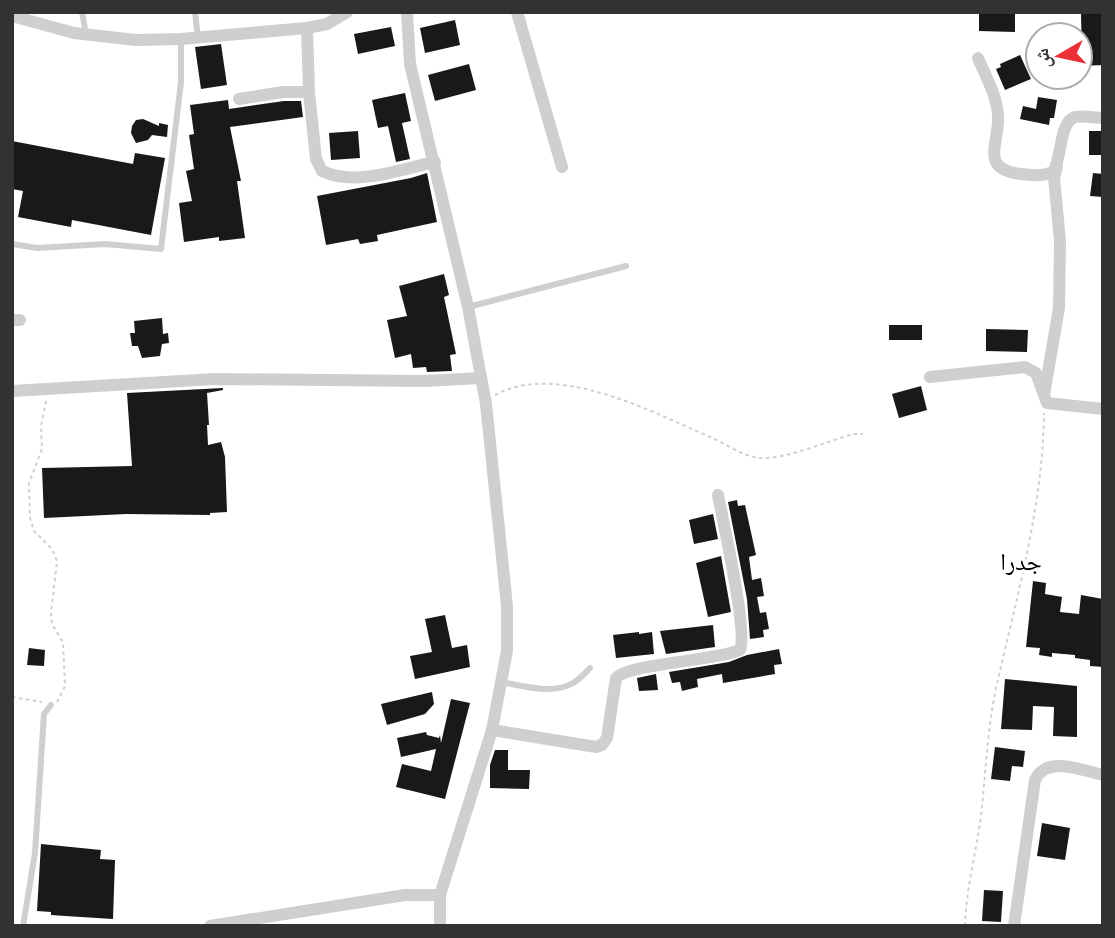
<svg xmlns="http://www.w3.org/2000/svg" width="1115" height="938" viewBox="0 0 1115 938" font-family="'Work Sans','Noto Naskh Arabic',sans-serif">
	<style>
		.building { fill: #191919 }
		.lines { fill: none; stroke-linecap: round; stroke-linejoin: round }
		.path { stroke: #cfcfcf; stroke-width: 2; stroke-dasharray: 3.5 3.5; stroke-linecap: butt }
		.service { stroke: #cfcfcf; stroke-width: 6 }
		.minor { stroke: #cfcfcf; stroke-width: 12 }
		.labels { text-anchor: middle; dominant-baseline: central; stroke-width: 7; stroke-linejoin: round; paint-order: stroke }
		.quarter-label { font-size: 24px; fill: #000; stroke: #fff }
	</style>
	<rect width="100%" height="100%" fill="#fff"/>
	<!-- building -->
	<g class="building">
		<path d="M979,12H1015V32L979,31Z"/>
		<path d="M1081,12H1103V65L1082,66Z"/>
		<path d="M455,20L460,45L425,53L420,28Z"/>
		<path d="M391,27L395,46L358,54L354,34Z"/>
		<path d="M221,44L227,85L201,89L195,47Z"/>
		<path d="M1020,55L1031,79L1005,90L996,69L1001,67L1000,64Z"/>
		<path d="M469,64L476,90L435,101L428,75Z"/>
		<path d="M405,93L411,121L402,123L410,159L396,162L388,126L378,128L372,100Z"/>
		<path d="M1038,97L1057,100L1054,118H1050L1049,125L1020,119L1023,106L1036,109Z"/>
		<path d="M228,100L229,109L284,101H301L303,117L230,127L241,181H237L245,238L219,241V237L184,242L179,203L192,201L186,171L194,169L189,135L194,134L190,105Z"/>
		<path d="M143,119L159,126V123L168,125L167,137L152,135L148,140L136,143L131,133L132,126L136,120Z"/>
		<path d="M358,131L360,158L331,160L329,133Z"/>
		<rect x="1089" y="131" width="14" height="24"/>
		<path d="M12,141L133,164L135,153L165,158L151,235L72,220L71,227L18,217L23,191L12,189Z"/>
		<path d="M427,173L437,222L377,235L378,241L360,244L358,239L326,245L317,196L411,178Z"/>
		<path d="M1093,173L1103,174V197L1090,196Z"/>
		<path d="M444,274L449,295L444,297L456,354L450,355L452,371L427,372L426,367L413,368L411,354L395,358L387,320L407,316L399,286Z"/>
		<path d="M162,318L163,334L168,333L169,343L162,344L160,356L142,358L138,346H132L130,333H135L134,321Z"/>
		<rect x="889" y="325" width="33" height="15"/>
		<path d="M986,329L1028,330L1027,352L986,351Z"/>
		<path d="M921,386L927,410L899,418L892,394Z"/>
		<path d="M223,388V390L207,393L209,425H207L208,445L221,442L225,457L227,512L210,513V515L126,514L44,518L42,468L132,466L127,393Z"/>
		<path d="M737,500L738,506L745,505L756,555L749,557L752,580L761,578L764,596L757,597L760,613L766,612L769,629L763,630L764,637L750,639L747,599L728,502Z"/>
		<path d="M713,514L718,539L694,544L689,520Z"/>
		<path d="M721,556L731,612L708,617L696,563Z"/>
		<path d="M1033,581L1046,583L1045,594L1062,597L1060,612L1079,614L1081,595L1103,599V667L1090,666V660L1075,658V655L1052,653V657L1039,655L1040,648L1026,647Z"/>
		<path d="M445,615L452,648L467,645L470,667L415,679L410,656L432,652L425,619Z"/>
		<path d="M713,625L715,647L666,654L660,631Z"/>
		<path d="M639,632V634L652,632L654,654L616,658L613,635Z"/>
		<path d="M29,648L45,650L44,666L27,665Z"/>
		<path d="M779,649L782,664L774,665L775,674L723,683L722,674L697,679L698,687L682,691L680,682L672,683L669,672L729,662L747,655Z"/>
		<path d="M656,674L658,690L639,691L637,678Z"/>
		<path d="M1005,679L1077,686V737L1053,736L1054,707L1033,706L1032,730L1001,729Z"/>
		<path d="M432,692L434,704L425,714L387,725L381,704Z"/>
		<path d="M451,699L470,703L445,799L396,787L402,764L431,771L436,749L401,757L397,738L426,732L427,735L439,738L440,735L441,743Z"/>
		<path d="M995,747L1025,751L1023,767L1012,766L1010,781L991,779Z"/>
		<path d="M495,750H508V770H530L529,789L490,788V765Z"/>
		<path d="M1042,823L1070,828L1065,860L1037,856Z"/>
		<path d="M41,844L101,850L100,859L115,860L113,919L65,916L51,915V912L37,911Z"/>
		<path d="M984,890L1003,891L1001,922L982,921Z"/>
	</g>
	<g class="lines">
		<!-- path -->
		<g class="path">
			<path d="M495,395C557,361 652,412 710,437C727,444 741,456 760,458C783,460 829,441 853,434H863"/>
			<path d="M46,401L41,426L42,449L29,483L30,518L34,531L52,549L57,561L51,614L52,624L63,642L65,686L57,702"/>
			<path d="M12,697L42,702"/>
			<path d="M965,926C966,889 976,853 981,816C986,772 987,728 997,684C1017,595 1043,506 1044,413"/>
		</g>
		<!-- service -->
		<g class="service">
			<path d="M82,12L86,34"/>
			<path d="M195,12L198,38"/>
			<path d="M12,244L37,248L105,244L161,249L181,82V39"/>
			<path d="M468,307L626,266"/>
			<path d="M501,682C523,686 553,695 573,683C579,680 585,673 590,668"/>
			<path d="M23,926L35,853L44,714L51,705"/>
		</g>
		<!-- minor -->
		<g class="minor">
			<path d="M407,12L410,64L468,307L486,404L507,606V651L492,730L440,895V926"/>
			<path d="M517,12L562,167"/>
			<path d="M12,16L74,33L136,40L181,39L307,28L327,24L347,12"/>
			<path d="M307,28L309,92L316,159L322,171C356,187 401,169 435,162"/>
			<path d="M978,58C985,75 997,96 998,115C1000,143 978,169 1021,174C1032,175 1042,177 1053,172C1062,159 1059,122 1075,117C1083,115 1095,118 1103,118"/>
			<path d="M239,99L283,92H309"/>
			<path d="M12,320H20"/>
			<path d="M930,377L1025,367L1036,373L1047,403L1103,409"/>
			<path d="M12,391L215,379L424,381L481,378"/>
			<path d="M1044,395L1059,308L1060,241L1054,178L1057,166"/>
			<path d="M492,730L596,747L602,745L607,738L616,678C627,664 714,661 740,650C748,633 723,521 718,495"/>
			<path d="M210,926L405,895H440"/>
			<path d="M1014,926L1035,780C1046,755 1082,770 1103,775"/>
		</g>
	</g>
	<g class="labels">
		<!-- quarter labels -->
		<g class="quarter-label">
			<text x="1021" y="562">جدرا</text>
		</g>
	</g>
	<!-- border -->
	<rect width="1115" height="938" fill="none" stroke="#323232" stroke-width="28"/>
	<!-- north arrow -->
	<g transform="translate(1059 56) rotate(261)"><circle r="33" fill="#ffffff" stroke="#adadad" stroke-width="2"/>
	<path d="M0-5L12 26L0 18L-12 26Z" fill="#eb3137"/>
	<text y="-10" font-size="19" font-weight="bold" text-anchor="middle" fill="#323232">ش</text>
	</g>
</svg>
